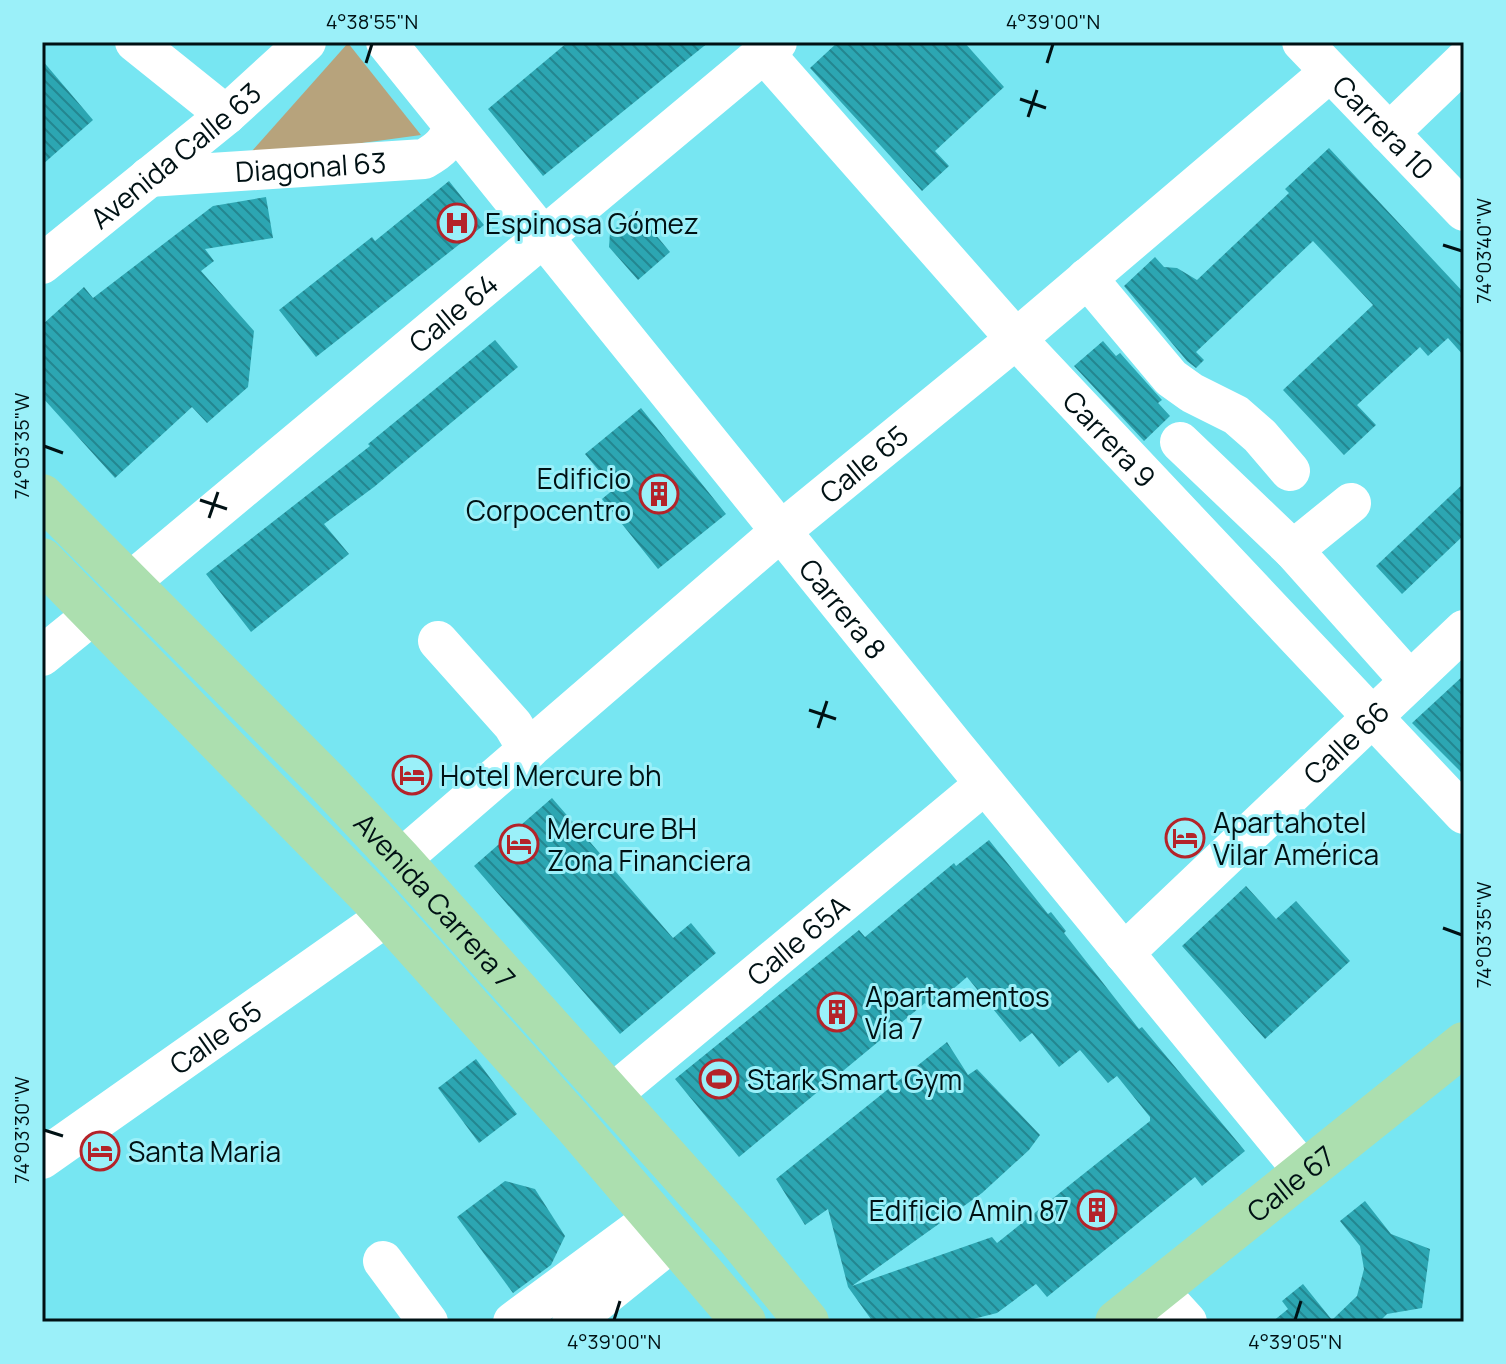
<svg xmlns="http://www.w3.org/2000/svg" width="1506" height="1364" viewBox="0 0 1506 1364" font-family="Manrope,sans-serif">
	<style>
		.green { fill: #b7a37c }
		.building { fill: url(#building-back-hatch) }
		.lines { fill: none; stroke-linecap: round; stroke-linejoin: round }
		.minor { stroke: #fff; stroke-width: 40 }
		.major { stroke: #acdfaf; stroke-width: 44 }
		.ticks { fill: none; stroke: #001114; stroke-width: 3 }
		.labels { text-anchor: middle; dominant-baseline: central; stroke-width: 6; stroke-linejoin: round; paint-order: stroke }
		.street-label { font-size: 28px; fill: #001114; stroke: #9bf0f9 }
		.poi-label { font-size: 28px; fill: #001114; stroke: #9bf0f9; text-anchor: start }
		.neatline { fill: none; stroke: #001114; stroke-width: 3 }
		.ticks-label { font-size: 20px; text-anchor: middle; fill: #001114 }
	</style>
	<defs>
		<pattern id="building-back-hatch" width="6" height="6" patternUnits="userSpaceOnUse" patternTransform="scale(2)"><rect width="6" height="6" fill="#2ca6b2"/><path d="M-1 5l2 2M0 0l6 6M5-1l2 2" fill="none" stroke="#238690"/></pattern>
	</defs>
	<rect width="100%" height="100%" fill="#77e6f2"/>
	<!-- green -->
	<path class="green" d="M348,43L421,135L245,159Z"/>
	<!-- building -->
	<g class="building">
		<path d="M568,42H709L543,176L488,109Z"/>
		<path d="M838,42H964L1004,87L935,151L949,166L922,191L810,68Z"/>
		<path d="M42,60L93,120L42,165Z"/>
		<path d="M1329,148L1464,293V356L1448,338L1428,356L1420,347L1357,405L1376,425L1344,455L1283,390L1373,305L1313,241L1196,352L1204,360L1196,368L1187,361L1124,286L1155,257L1164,267L1177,268L1197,280L1289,193L1285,189Z"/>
		<path d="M449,181L484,225L316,357L279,310L372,237L375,241Z"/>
		<path d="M266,197L273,238L205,249L214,261L201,271L254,331L248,387L207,423L192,407L115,478L42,397V325L84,287L93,298L213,206Z"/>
		<path d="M636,211L670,252L638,280L609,247L610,233Z"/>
		<path d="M495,340L518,367L374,487L324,524L349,554L251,632L206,574L370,446L368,444Z"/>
		<path d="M1103,341L1116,356L1120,353L1162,400L1158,403L1170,416L1144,441L1074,366Z"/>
		<path d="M641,408L726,514L658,569L602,499L614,489L585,454Z"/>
		<path d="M1464,483V535L1402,594L1376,566Z"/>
		<path d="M1464,675V775L1412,723Z"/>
		<path d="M552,798L673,938L691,923L716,953L620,1034L474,866Z"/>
		<path d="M989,840L1048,914L1051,912L1066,931L1064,933L1139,1029L1142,1027L1245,1151L1202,1186L1195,1177L1047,1297L1036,1284L997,1313L961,1322H873L848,1287L828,1209L805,1225L776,1179L947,1042L968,1075L977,1069L1040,1135L1029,1150L982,1193L852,1286L992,1237L997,1243L1150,1121V1117L1117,1076L1108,1083L1080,1050L1059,1067L1032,1033L1020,1042L967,977L930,1009L925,1003L739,1157L675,1079L859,930L865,937L954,863L956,866Z"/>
		<path d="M1246,886L1276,919L1296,901L1350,961L1265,1039L1182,946Z"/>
		<path d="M476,1059L517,1114L479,1143L438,1088Z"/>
		<path d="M505,1181L535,1189L565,1236L551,1265L513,1293L457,1217Z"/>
		<path d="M1365,1201L1391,1234L1430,1249L1422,1308L1387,1314L1379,1322H1272L1288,1309L1282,1301L1303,1284L1332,1320L1357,1296L1364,1269L1360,1246L1340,1221Z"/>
	</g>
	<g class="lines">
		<!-- minor -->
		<g class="minor">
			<path d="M135,42L226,115"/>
			<path id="s1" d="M386,42L955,747L1304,1172"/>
			<path id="s2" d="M1302,42L1464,211"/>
			<path id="s3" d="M764,53L1016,339L1464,814"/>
			<path d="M1389,133L1464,61"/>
			<path id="s4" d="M149,177L424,159C440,150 448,143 453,125"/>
			<path id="s5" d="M42,264L226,115L306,42"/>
			<path d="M1087,278L1171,378L1192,393L1236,415L1260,436L1290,471"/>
			<path d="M1180,442L1293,550"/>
			<path d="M1351,503L1293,550L1410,681"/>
			<path id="s6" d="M129,583L777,42"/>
			<path d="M438,641L513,725L528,750"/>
			<path d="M42,656L95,613"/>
			<path id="s7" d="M400,860L781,531L1016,339L1330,72"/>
			<path id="s8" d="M1124,953L1464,630"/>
			<path id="s9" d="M610,1096L985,784"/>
			<path id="s10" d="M42,1159L387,916"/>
			<path d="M383,1261L428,1322"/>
			<path d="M1157,1289L1187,1322"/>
			<path d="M513,1322L655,1217"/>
			<path d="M572,1322L675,1239"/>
		</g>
		<!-- major -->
		<g class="major">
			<path id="s11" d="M42,496L328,783L400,860L737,1236L807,1322"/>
			<path d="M42,560L372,898L571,1120L744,1322"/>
			<path id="s12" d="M1117,1322L1464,1044"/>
		</g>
	</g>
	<!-- ticks -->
	<path class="ticks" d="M366,63L372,44M1047,63L1053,44M1020,99L1046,108M1028,117L1037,90M1443,245L1462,251M44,446L63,453M200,500L227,509M209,518L218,492M809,710L836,719M818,728L827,701M1443,928L1462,935M44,1130L63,1136M614,1320L620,1301M1295,1320L1301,1301"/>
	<!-- icons -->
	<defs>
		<g id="hospital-ring" transform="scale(2)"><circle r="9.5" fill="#9bf0f9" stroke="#b42329" stroke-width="1.5"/><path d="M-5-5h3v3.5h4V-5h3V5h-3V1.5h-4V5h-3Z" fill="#b42329"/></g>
		<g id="building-ring" transform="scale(2)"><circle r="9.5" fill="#9bf0f9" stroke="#b42329" stroke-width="1.5"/><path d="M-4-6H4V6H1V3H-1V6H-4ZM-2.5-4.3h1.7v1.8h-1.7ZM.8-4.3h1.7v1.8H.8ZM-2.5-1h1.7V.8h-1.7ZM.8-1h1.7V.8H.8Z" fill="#b42329"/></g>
		<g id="hotel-ring" transform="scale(2)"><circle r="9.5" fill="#9bf0f9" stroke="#b42329" stroke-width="1.5"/><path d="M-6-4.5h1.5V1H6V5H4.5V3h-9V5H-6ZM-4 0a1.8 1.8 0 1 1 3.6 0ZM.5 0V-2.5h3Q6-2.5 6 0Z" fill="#b42329"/></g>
		<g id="stadium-ring" transform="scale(2)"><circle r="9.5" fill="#9bf0f9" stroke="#b42329" stroke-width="1.5"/><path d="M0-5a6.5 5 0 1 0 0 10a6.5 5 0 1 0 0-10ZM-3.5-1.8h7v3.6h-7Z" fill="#b42329"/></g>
	</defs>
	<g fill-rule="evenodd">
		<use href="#hospital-ring" x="457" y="223"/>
		<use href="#building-ring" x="659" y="494"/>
		<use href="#hotel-ring" x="412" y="775"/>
		<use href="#hotel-ring" x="1185" y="838"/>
		<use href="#hotel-ring" x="519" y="844"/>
		<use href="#building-ring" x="837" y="1012"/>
		<use href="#stadium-ring" x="719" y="1079"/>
		<use href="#hotel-ring" x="100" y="1151"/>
		<use href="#building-ring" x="1097" y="1210"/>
	</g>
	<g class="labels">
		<!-- street labels -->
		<g class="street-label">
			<text stroke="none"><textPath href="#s2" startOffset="118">Carrera 10</textPath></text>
			<text stroke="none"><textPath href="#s5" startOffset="172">Avenida Calle 63</textPath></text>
			<text stroke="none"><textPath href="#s4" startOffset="162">Diagonal 63</textPath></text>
			<text stroke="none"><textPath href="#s6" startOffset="422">Calle 64</textPath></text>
			<text stroke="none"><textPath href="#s3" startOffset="518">Carrera 9</textPath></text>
			<text stroke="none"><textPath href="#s7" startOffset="610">Calle 65</textPath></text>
			<text stroke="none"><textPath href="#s1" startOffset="728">Carrera 8</textPath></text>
			<text stroke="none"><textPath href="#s8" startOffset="306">Calle 66</textPath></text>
			<text stroke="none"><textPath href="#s11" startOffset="564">Avenida Carrera 7</textPath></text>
			<text stroke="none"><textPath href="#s9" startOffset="244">Calle 65A</textPath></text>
			<text stroke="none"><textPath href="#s10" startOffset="212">Calle 65</textPath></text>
			<text stroke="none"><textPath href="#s12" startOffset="222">Calle 67</textPath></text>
		</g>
		<!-- poi labels -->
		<g class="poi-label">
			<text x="485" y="223">Espinosa Gómez</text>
			<text x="631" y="478" text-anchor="end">Edificio<tspan x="631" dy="32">Corpocentro</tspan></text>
			<text x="440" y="775">Hotel Mercure bh</text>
			<text x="1213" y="822">Apartahotel<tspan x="1213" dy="32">Vilar América</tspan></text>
			<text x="547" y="828">Mercure BH<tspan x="547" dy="32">Zona Financiera</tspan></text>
			<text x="865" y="996">Apartamentos<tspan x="865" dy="32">Vía 7</tspan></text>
			<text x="747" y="1079">Stark Smart Gym</text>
			<text x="128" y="1151">Santa Maria</text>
			<text x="1069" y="1210" text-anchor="end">Edificio Amin 87</text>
		</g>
	</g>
	<!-- border -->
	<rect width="1506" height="1364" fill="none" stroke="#9bf0f9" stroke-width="88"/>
	<rect x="44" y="44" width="1418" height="1276" class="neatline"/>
	<g class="ticks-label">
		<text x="372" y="29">4°38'55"N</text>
		<text x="1053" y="29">4°39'00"N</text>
		<text transform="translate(1484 251) rotate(-90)" y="7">74°03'40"W</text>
		<text transform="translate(22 446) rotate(-90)" y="7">74°03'35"W</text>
		<text transform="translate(1484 935) rotate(-90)" y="7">74°03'35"W</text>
		<text transform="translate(22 1130) rotate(-90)" y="7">74°03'30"W</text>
		<text x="614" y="1349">4°39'00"N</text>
		<text x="1295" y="1349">4°39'05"N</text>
	</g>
</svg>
